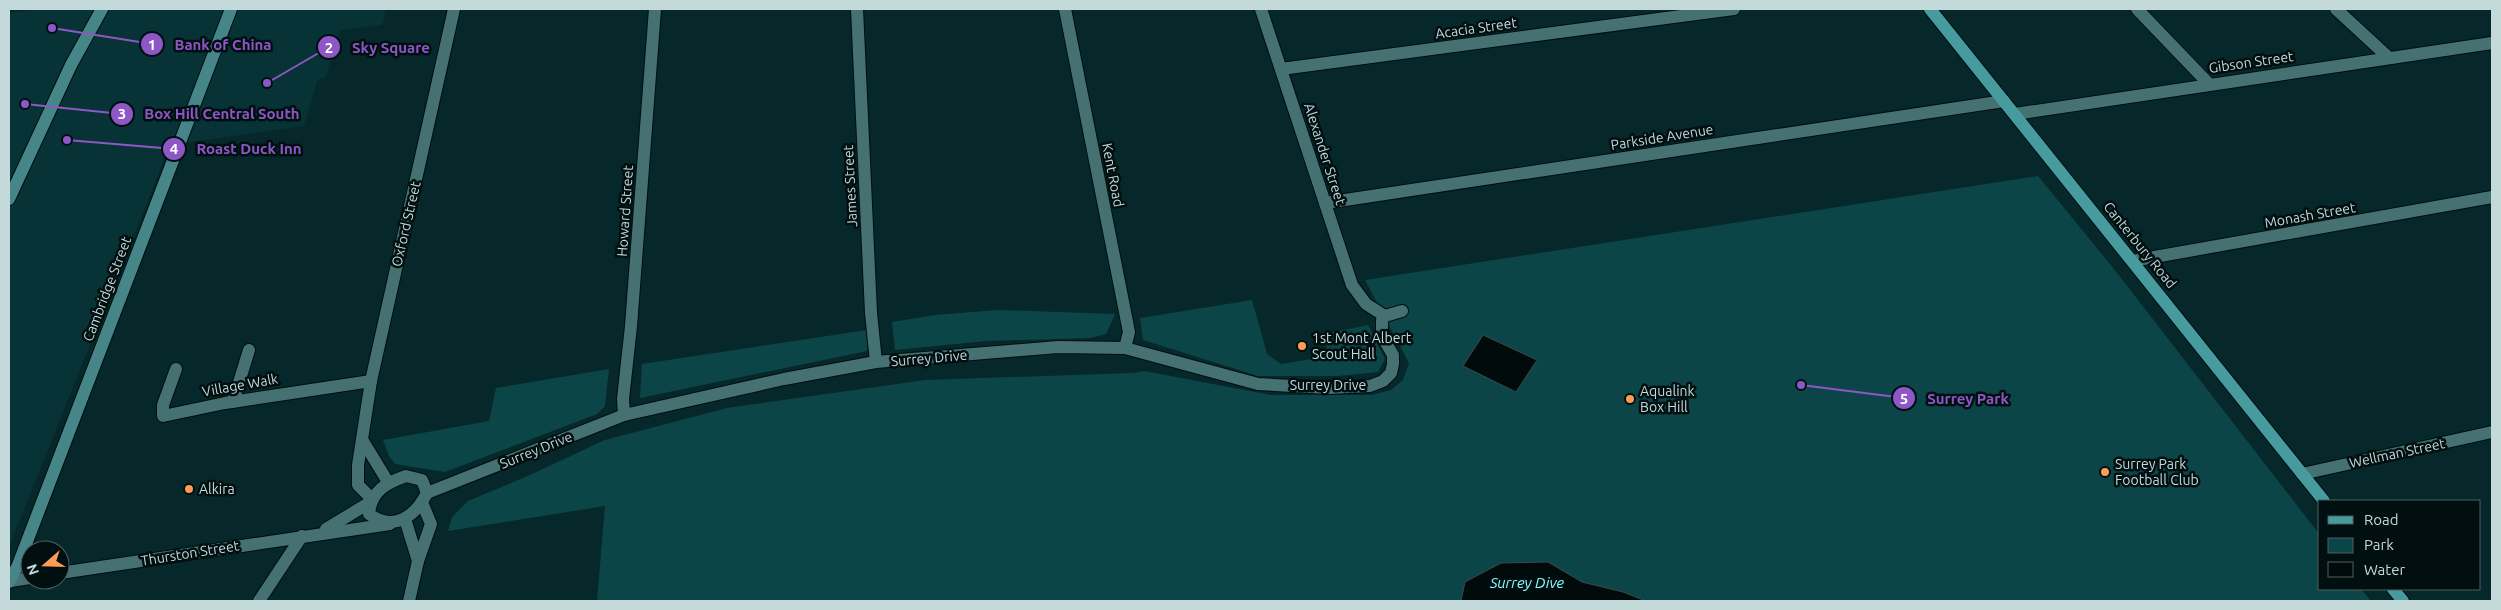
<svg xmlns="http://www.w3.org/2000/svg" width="2501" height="610" viewBox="0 0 2501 610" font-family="Ubuntu,sans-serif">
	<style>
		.built { fill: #073336 }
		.green { fill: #0c4548 }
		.water { fill: #010b0b; stroke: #3b4949 }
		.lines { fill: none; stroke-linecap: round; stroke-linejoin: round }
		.street-casing { stroke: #000f11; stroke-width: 14 }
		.secondary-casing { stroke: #000f11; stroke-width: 14 }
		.primary-casing { stroke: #000f11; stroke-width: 14 }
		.street { stroke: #467173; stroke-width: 12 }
		.secondary { stroke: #468689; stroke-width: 12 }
		.primary { stroke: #479b9f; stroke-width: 12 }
		.poi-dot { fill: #fd9c55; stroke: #010f10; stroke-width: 2 }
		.labels { text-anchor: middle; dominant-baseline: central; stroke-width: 5; stroke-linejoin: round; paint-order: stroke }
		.street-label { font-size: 14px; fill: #c3d9da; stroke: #010f10 }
		.poi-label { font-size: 14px; fill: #c3d9da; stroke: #010f10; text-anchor: start }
		.water-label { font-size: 15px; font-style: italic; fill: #89f9ff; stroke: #010f10 }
		.leader { fill: none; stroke: #8d57c6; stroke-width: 2 }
		.callout-dot { fill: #8d57c6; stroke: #010f10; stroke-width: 2 }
		.mark-label { font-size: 15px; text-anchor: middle; font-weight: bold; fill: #fff }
		.callout-label { font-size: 15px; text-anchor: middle; font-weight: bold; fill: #8d57c6; stroke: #010f10; stroke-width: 5; stroke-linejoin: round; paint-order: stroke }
	</style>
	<rect width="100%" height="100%" fill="#06282a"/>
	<!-- built -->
	<path class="built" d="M44,9H386L382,25L341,30L325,78L318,79L304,126L170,145L9,547V13Z"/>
	<!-- green -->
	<g class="green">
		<path d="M2038,176L2114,269L2320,535V589H2361L2371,601H597L605,506L448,531L452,517L468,501L530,475L605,440L727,408L925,380L1133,373L1144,371L1271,395H1372L1391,390L1403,380L1409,363L1365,280Z"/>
		<path d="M1252,300L1267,354L1281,364L1329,356L1323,334L1368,325L1385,359L1378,372L1338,376H1258L1143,340L1140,318Z"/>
		<path d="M998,310L1115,314L1106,334L1090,338L986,341L895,350L892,322L935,315Z"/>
		<path d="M867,330V351L640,398L642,364Z"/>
		<path d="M609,369L605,406L597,414L445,472L395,464L389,456L383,440L489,421L496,388Z"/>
	</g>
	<!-- water -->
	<g class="water">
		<path d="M1483,335L1537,360L1516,392L1463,366Z"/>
		<path d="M1548,562L1582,582L1623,592L1646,601H1461L1465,582L1501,563Z"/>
	</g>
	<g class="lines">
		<!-- street casing -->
		<g class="street-casing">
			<g id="street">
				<path d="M857,9L871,313L876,362"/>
				<path d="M1065,9L1129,332L1125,348"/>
				<path d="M1261,9L1352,285L1366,304L1385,316"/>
				<path d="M2137,9L2209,84"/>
				<path d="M2336,9L2388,57"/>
				<path d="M1281,69L1734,9"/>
				<path d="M2015,114L2492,43"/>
				<path d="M1325,203L2004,101"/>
				<path d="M2132,261L2492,197"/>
				<path d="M176,369L163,405V416L225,403L371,381"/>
				<path d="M233,402L249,350"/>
				<path d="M624,415L623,399L631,326L655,9"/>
				<path d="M363,441L388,482"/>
				<path d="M2302,474L2492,432"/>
				<path d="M406,476L422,480L427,493C415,517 393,532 369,514C371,491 386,483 406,476Z"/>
				<path d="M427,493L624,415L784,379L876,362L1058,347L1125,348L1258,384L1328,388L1370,386L1383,381L1391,373L1393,364V355L1382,336V320L1385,316L1402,311"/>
				<path d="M371,498L358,485V465L371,381L454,9"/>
				<path d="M405,519L418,561"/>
				<path d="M326,529L369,503"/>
				<path d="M60,573L390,524"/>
				<path d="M11,581L30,578"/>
				<path d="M259,601L302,536"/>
				<path d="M409,601L418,561L431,524L423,505"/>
			</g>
		</g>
		<!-- secondary casing -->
		<g class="secondary-casing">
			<g id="secondary">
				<path d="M9,199L71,65L102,9"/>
				<path d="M9,582L18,565L231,9"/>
			</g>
		</g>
		<!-- primary casing -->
		<g class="primary-casing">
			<g id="primary">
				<path d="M1930,9L2324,501"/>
				<path d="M2393,589L2403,601"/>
			</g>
		</g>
		<!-- street -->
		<use href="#street" class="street"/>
		<!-- secondary -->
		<use href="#secondary" class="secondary"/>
		<!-- primary -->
		<use href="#primary" class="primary"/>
	</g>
	<!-- markers -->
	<g class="poi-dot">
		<circle cx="1302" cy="346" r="5"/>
		<circle cx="1630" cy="399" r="5"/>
		<circle cx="2105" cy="472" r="5"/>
		<circle cx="189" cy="489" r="5"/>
	</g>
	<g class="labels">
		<!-- street labels -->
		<g class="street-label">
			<text transform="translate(1476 28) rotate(-8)">Acacia Street</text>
			<text transform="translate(2251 62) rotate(-8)">Gibson Street</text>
			<text transform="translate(1662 137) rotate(-9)">Parkside Avenue</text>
			<text transform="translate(1325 154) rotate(72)">Alexander Street</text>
			<text transform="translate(1113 175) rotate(79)">Kent Road</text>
			<text transform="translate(850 186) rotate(-93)">James Street</text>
			<text transform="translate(625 211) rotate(-86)">Howard Street</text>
			<text transform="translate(2310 215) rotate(-10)">Monash Street</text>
			<text transform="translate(406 224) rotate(-77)">Oxford Street</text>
			<text transform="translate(2140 245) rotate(51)">Canterbury Road</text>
			<text transform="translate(107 289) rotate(-69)">Cambridge Street</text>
			<text transform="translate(929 358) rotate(-5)">Surrey Drive</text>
			<text transform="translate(240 385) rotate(-10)">Village Walk</text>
			<text x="1328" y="385">Surrey Drive</text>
			<text transform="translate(536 450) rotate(-22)">Surrey Drive</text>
			<text transform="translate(2397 453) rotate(-12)">Wellman Street</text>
			<text transform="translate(190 553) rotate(-9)">Thurston Street</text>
		</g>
		<!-- poi labels -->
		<g class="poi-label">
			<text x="1312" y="338">1st Mont Albert<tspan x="1312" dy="16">Scout Hall</tspan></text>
			<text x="1640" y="391">Aqualink<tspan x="1640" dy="16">Box Hill</tspan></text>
			<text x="2115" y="464">Surrey Park<tspan x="2115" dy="16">Football Club</tspan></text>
			<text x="199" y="489">Alkira</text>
		</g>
		<!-- water labels -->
		<g class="water-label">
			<text x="1527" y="582">Surrey Dive</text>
		</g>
	</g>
	<!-- callouts -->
	<path class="leader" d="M52 28L152 44M267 83L329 47M25 104L122 114M67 140L174 149M1801 385L1904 398"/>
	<g class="callout-dot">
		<circle cx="52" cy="28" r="5"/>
		<circle cx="267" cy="83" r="5"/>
		<circle cx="25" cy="104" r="5"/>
		<circle cx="67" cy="140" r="5"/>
		<circle cx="1801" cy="385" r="5"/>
		<circle cx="152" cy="44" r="12"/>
		<circle cx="329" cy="47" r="12"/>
		<circle cx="122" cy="114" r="12"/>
		<circle cx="174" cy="149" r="12"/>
		<circle cx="1904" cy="398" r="12"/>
	</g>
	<g class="mark-label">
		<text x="152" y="50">1</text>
		<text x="329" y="53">2</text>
		<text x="122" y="119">3</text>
		<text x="174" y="154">4</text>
		<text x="1904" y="404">5</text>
	</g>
	<g class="callout-label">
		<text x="223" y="50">Bank of China</text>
		<text x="391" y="53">Sky Square</text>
		<text x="222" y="119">Box Hill Central South</text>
		<text x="249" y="154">Roast Duck Inn</text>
		<text x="1968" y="404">Surrey Park</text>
	</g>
	<!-- border -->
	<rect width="2501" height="610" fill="none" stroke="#c3d9da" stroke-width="20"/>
	<!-- legend -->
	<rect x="2318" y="500" width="162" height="90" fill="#010f10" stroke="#4f6061"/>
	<rect x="2328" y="516" width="25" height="8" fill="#479b9f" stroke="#4f6061"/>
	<text x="2364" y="525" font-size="15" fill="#c3d9da">Road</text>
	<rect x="2328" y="538" width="25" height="15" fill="#0c4548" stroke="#4f6061"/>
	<text x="2364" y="550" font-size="15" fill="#c3d9da">Park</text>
	<rect x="2328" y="562" width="25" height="15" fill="#010b0b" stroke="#4f6061"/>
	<text x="2364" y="575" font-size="15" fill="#c3d9da">Water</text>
	<!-- north arrow -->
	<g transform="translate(45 565) rotate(250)"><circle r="24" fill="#010f10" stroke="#4f6061"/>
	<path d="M0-4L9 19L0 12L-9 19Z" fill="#fd9c55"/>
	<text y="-8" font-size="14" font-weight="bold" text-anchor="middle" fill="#c3d9da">N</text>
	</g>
</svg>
